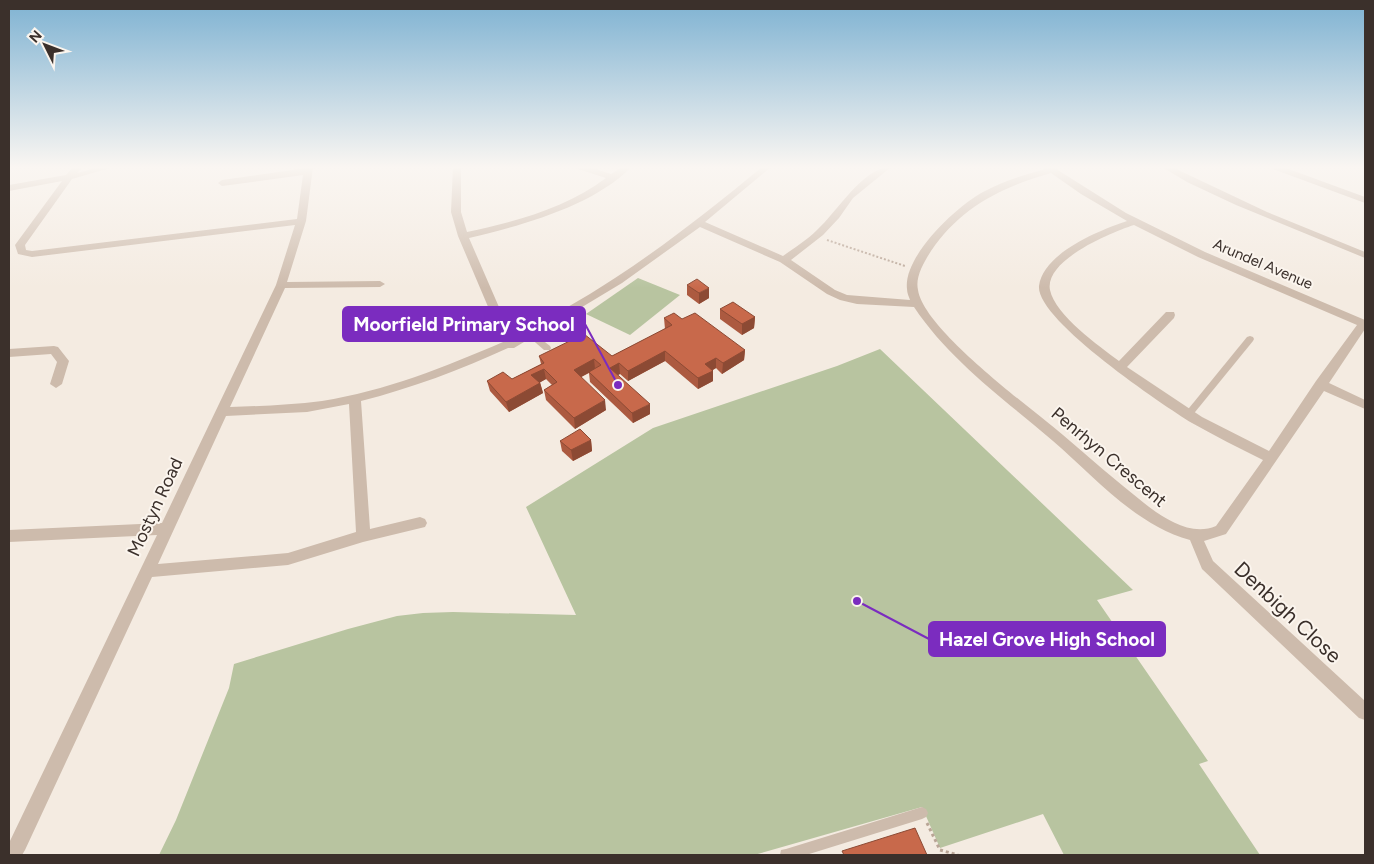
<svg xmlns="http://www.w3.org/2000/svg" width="1374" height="864" viewBox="0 0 1374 864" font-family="Figtree,sans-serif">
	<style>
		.green { fill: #b8c4a0 }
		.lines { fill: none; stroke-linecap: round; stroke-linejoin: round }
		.path-far1 { stroke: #b9a596; stroke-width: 2; stroke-dasharray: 2 2; stroke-linecap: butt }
		.path { stroke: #b9a596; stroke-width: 3; stroke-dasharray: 3 3; stroke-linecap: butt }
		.service { fill: #cdbbac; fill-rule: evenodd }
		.minor { fill: #cdbbac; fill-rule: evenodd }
		.wall { fill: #ac5a40 }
		.shaded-wall { fill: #8c4a34 }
		.building { fill: #c8694b; stroke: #8c4a34 }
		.labels { text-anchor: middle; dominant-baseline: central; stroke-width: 4; stroke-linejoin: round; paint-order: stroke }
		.far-street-label { font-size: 15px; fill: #3b302b; stroke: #fbf5ee }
		.street-label { font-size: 18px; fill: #3b302b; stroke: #fbf5ee }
		.near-street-label { font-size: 21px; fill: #3b302b; stroke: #fbf5ee }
		.leader { fill: none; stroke: #7b2cbf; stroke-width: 2 }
		.callout-dot { fill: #7b2cbf; stroke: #fbf5ee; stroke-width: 2 }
		.callout { fill: #7b2cbf; stroke: #7b2cbf; stroke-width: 2 }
		.callout-label { font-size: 19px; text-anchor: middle; font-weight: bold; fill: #fff }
	</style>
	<rect width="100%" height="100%" fill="#f4ebe1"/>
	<!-- green -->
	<g class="green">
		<path d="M638,278L680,295L630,335L586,314Z"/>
		<path d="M880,349L1133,590L1097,600L1208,761L1199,764L1260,855H1064L1043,814L940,848L922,807L754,855H159L176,820L229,688L234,664L348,629L397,616L423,613L453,612L576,615L526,507L653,428L837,366Z"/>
	</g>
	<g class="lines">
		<!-- path-far1 -->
		<path class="path-far1" d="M827,240L905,266"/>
		<!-- path -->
		<path class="path" d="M927,823L940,850L958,855"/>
		<!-- service -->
		<g class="service">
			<path d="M531,331L550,346L551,348L550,350H544L528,336L527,334L528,332Z"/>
			<path d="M1250,336L1253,337L1254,339L1253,341L1191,417H1185L1184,415L1185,413L1247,337Z"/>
			<path d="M922,807L926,809L928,813L926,817L922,819L806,855H780L781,850L786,849Z"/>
		</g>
		<!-- minor -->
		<g class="minor">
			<path d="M73,167H83L77,173L100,167H113L72,179L25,245L26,250L32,251L297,219L303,175L222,186L218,183L222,180L313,167L306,221L287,282L380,281L385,284L380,287L285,288L230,407C260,406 291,405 322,401C385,391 445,367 503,342L458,236L451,212L453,167H461V212L467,232C515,222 566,208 606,178L578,169L577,167H589L611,174L622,167H631C594,206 520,226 469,238L512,337C547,319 582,300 615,278C667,244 715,206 762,167H771L705,222L783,256C794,248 807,240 817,230C837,212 863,167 891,167L853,198L839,218L823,235L791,260L835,290L847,295L910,300C909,297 907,293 907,289C903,256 957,206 983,192C1003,181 1024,175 1045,169L1044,167H1053L1126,213L1205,252L1365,320V329L1329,383L1365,400V409L1324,391L1226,534L1204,541L1213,561L1365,701V720L1359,718L1202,569L1190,540C1135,525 1094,476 1053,441C1004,399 950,361 914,307L857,304L840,300L827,294L780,262L700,227L622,283L514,348H508C460,370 412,388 361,401L370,529L420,517L425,519L427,523L425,527L363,542L288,565L152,577L25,850L22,855H9V843L157,535L9,542V530L162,523L276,285L295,225L32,257L18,254L15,245L62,181L9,191V185L66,175ZM1051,173L1081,194L1127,221C1100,230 1043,253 1039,286C1036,320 1163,405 1192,423C1215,436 1239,448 1263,460L1216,526C1191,537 1163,518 1144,503C1116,481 1090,458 1063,435C1030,407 924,330 918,290C915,277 924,262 931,251C960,208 1001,187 1051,173ZM1134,225L1198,257L1357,325L1316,381L1269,451L1202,417L1127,367L1174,318L1175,315L1174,312H1166L1119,361C1099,346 1055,315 1050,290C1044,260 1112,232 1134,225ZM349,404L356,532L288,553L158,564L226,416L307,412Z"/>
			<path d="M1162,167H1172L1267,212L1365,252V258L1236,205L1187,182Z"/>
			<path d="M1272,167H1283L1365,197V203L1273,169Z"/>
			<path d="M54,346L58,347L69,361L62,384L56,388L50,384L57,362L51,354L9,357V349Z"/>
		</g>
	</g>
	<!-- wall -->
	<g class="wall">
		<path d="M687,285L709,298L699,304L687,295Z"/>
		<path d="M720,309L755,317L754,328L742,335L720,319Z"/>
		<path d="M664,318L682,319L745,350L744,360L722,374L716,368L713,370V381L698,389L665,361L628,381L620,374L617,375L650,414L633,423L590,382L589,373L581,377L606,410L575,429L546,400L544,390L552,385L546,379L540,382L543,393L509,412L490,391L487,381L512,379L541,364L539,356H612L665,329Z"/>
		<path d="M591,440L592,451L573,461L562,451L560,441Z"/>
	</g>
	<!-- shaded-wall -->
	<g class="shaded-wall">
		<path d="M709,288V298L699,304V293Z"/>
		<path d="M755,317L754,328L742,335V324Z"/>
		<path d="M745,350L744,360L722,374L723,363Z"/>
		<path d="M665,351V361L628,381V371Z"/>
		<path d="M716,358V368L705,374V364Z"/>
		<path d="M594,359L595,369L576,380L574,370Z"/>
		<path d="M619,363L620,374L611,379L610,368Z"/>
		<path d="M544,369L546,379L534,386L531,375Z"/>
		<path d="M713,371V381L698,389V378Z"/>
		<path d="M540,383L543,393L509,412L506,402Z"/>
		<path d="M605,400L606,410L575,429L574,418Z"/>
		<path d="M650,404V414L633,423L632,413Z"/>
		<path d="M591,440L592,451L573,461L571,450Z"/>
	</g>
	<!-- building -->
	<g class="building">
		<path d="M697,279L709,288L699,293L687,285Z"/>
		<path d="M733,302L755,317L742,324L720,309Z"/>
		<path d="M674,313L682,319L695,313L745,350L723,363L716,358L705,364L713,371L698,378L665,351L628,371L619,363L610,368L650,404L632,413L589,372L601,365L594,359L574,370L605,400L574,418L544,390L557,382L544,369L531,375L540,383L506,402L487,381L503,372L512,379L544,363L539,356L584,334L612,356L672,325L664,318Z"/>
		<path d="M580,429L591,440L571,450L560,441Z"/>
		<path d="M915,828L927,855H844L842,851Z"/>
	</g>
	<!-- sky -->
	<linearGradient id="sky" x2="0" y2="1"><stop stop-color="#7eb2d2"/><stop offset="0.58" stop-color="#faf6f2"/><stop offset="1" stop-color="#faf6f2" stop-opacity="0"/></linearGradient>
	<rect width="1374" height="288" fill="url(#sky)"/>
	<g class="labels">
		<!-- far-street labels -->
		<g class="far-street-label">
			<text transform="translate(1263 264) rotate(23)">Arundel Avenue</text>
		</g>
		<!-- street labels -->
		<g class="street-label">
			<text transform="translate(1109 457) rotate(40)">Penrhyn Crescent</text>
			<text transform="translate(155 507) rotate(-65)">Mostyn Road</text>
		</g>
		<!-- near-street labels -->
		<g class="near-street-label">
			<text transform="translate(1288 612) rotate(43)">Denbigh Close</text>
		</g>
	</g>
	<!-- callouts -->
	<path class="leader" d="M618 385L585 324M857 601L929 639"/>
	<g class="callout-dot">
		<circle cx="618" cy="385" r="5"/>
		<circle cx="857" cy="601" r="5"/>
	</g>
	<g class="callout">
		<rect x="343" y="307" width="242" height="34" rx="5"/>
		<rect x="929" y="622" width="236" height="34" rx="5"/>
	</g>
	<g class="callout-label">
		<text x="464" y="331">Moorfield Primary School</text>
		<text x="1047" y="646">Hazel Grove High School</text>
	</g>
	<!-- border -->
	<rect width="1374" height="864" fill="none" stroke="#3b302b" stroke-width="20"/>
	<!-- north arrow -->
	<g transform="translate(45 45) rotate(312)" stroke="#fbf5ee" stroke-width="4" paint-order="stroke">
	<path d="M0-4L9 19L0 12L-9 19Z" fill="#3b302b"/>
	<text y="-8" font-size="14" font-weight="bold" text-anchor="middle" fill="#3b302b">N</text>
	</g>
</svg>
